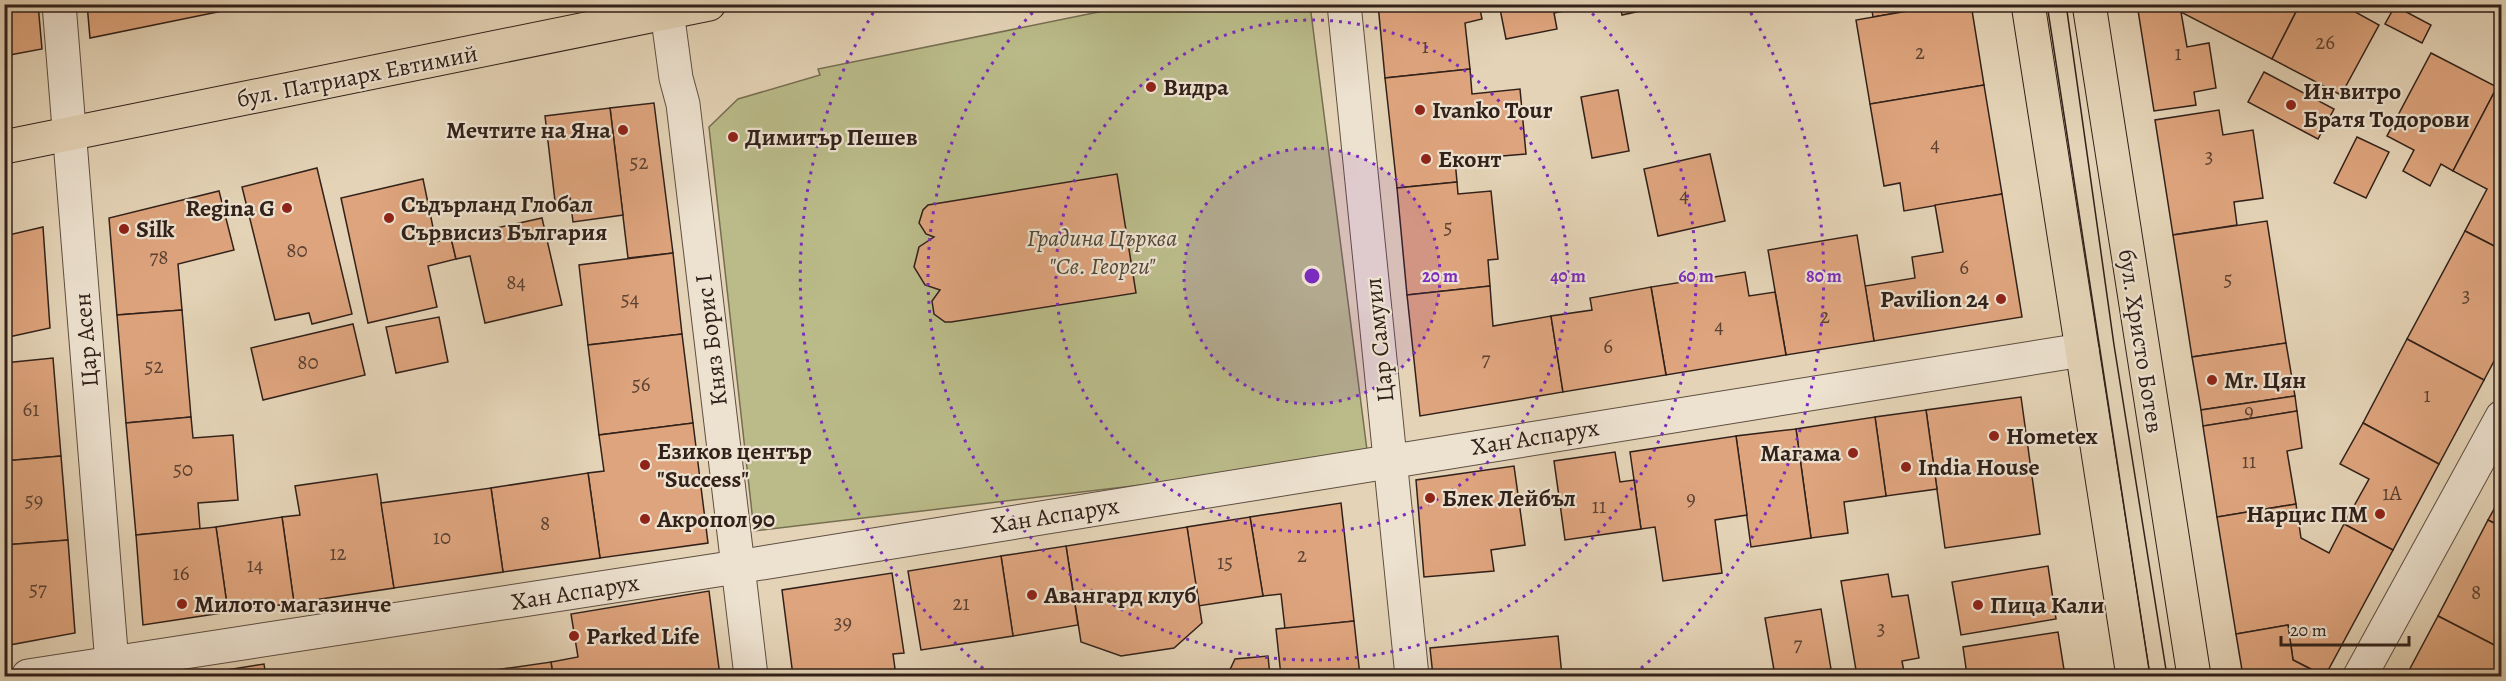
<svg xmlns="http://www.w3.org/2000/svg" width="2506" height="681" viewBox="0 0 2506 681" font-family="Alegreya,serif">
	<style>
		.green { fill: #babb89; stroke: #766e52; stroke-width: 1.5 }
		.building { fill: #dea47d; stroke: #31211a; stroke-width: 1.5 }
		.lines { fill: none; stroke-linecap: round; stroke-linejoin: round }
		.minor-casing { stroke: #5e4e41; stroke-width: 35 }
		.major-casing { stroke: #31211a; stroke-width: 35 }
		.minor { stroke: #ede2d0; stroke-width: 33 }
		.major { stroke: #e4d3b6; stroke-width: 33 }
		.tram { stroke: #31211a; stroke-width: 1.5 }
		.ring { fill: none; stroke: #7b2cbf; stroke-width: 3; stroke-dasharray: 3 6 }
		.poi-dot { fill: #8f2418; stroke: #ede2d0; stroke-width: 2 }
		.labels { text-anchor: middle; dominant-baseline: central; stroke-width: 4.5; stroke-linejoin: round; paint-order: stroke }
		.number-label { font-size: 21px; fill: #5c4233 }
		.street-label { font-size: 24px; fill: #31211a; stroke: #ede2d0 }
		.poi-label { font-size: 24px; font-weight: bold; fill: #31211a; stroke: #ede2d0; text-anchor: start }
		.park-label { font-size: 24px; font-style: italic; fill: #534836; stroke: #ede2d0 }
		.centre { fill: #7b2cbf; stroke: #ede2d0; stroke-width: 3 }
		.ring-label { font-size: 18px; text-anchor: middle; font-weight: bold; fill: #7b2cbf; stroke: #ede2d0; stroke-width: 4.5; stroke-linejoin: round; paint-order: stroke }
	</style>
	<rect width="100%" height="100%" fill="#e4d3b6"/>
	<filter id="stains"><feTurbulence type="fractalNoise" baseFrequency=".00333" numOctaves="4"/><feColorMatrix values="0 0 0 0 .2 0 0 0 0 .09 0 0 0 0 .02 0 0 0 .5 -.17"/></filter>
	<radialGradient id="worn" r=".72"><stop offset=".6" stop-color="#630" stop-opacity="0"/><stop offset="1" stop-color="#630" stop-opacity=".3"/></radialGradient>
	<!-- green -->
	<path class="green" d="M1133,5H1310L1368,458L754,531L709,127L738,99L820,75L818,69Z"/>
	<!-- building -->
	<g class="building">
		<path d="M4,4H38L42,49L4,56Z"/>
		<path d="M87,4H246L247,6L90,38Z"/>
		<path d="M1378,4H1479L1482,19L1465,23L1470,69L1385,78Z"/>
		<path d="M1499,4H1584V7L1554,13L1557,29L1506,39Z"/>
		<path d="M1620,4H1672L1622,15Z"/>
		<path d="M1871,4H1948L1873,17Z"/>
		<path d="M1948,4H1971L1984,85L1870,104L1856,20Z"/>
		<path d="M2137,4H2300L2272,59L2181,12L2187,47L2209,43L2216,88L2194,92L2196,105L2154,111Z"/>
		<path d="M2300,4H2341L2379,25L2341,95L2272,59Z"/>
		<path d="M2395,6L2431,25L2422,43L2385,24Z"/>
		<path d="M2431,53L2497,87L2453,171L2441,164L2430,186L2403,171L2414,150L2387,136Z"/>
		<path d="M1470,69L1472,94L1520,89L1526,154L1455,160L1457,182L1397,188L1385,78Z"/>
		<path d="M2264,72L2334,109L2318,139L2248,102Z"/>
		<path d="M1984,85L2002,194L1904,211L1900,183L1884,186L1870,104Z"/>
		<path d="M2497,87L2502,89V250L2465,231L2487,189L2453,171Z"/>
		<path d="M1618,90L1629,151L1592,158L1581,97Z"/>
		<path d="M654,103L673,253L628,258L610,108Z"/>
		<path d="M610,108L623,215L573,222L570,198L555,201L545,116Z"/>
		<path d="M2219,110L2223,135L2253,130L2263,198L2234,202L2237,225L2173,235L2155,120Z"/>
		<path d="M2357,137L2389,152L2366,198L2334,183Z"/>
		<path d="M1710,154L1725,221L1658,236L1644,169Z"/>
		<path d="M317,168L352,314L312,324L309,313L275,320L242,187Z"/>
		<path d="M1117,174L1136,293L951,322H945L934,314L932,301L940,290L925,285L914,267L919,247L934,237L926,234L919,223L923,210L928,205Z"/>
		<path d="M423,179L436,242L451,238L456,259L428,266L437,307L368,323L341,198Z"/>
		<path d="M1457,182L1458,194L1491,191L1498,259L1488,260L1490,286L1407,295L1397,188Z"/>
		<path d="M219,191L234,250L178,264L182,310L117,315L109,218Z"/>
		<path d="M2002,194L2022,317L1874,341L1865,286L1915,278L1912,257L1943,252L1935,205Z"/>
		<path d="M542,218L562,305L485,323L470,256L456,259L451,238Z"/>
		<path d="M2267,221L2286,343L2192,357L2173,235Z"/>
		<path d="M43,227L50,328L4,338V236Z"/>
		<path d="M2465,231L2502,250V346L2484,380L2407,339Z"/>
		<path d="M1857,235L1874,341L1786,355L1768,250Z"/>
		<path d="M673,253L682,334L588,345L579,265Z"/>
		<path d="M1745,272L1749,296L1775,292L1786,355L1666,375L1651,287Z"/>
		<path d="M1490,286L1493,326L1551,316L1563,392L1420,416L1407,295Z"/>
		<path d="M1651,287L1666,375L1563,392L1551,316L1592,310L1590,298Z"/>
		<path d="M182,310L191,417L126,423L117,315Z"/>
		<path d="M439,317L448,362L396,373L386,327Z"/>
		<path d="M353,324L365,375L263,400L251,348Z"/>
		<path d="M682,334L693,423L599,435L588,345Z"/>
		<path d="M2407,339L2484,380L2439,464L2363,423Z"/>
		<path d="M2286,343L2295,396L2201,410L2192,357Z"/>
		<path d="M53,358L61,456L4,461V363Z"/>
		<path d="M2295,396L2297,411L2203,426L2201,410Z"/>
		<path d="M2021,397L2040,534L1945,548L1926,410Z"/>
		<path d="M1926,410L1937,489L1886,496L1875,417Z"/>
		<path d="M2297,411L2302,448L2287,451L2296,504L2217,517L2203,426Z"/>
		<path d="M191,417L193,438L233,435L238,500L198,503L200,529L136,535L126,423Z"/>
		<path d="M1875,417L1886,496L1844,502L1848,533L1811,538L1796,429Z"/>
		<path d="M693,423L708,543L600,558L588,473L604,471L599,435Z"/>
		<path d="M2363,423L2439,464L2393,550L2344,524L2369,479L2340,464Z"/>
		<path d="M1796,429L1811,538L1751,547L1736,436Z"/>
		<path d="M1736,436L1747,515L1715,520L1722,573L1663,581L1655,527L1641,529L1630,452Z"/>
		<path d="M1615,452L1620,482L1634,480L1641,529L1565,540L1554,461Z"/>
		<path d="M61,456L68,540L4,545V461Z"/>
		<path d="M1514,466L1525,545L1491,550L1494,571L1424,577L1416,480Z"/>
		<path d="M588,473L600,558L503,572L491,488Z"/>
		<path d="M377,474L394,588L294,603L282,517L300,515L295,486Z"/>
		<path d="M491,488L503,572L394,588L381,503Z"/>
		<path d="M2502,495V527L2488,520Z"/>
		<path d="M1341,503L1354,621L1285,629L1281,594L1263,596L1250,517Z"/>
		<path d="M2296,504L2301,538L2329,553L2344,524L2393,550L2325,676L2293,660L2288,625L2236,634L2217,517Z"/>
		<path d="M282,517L294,603L228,612L216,527Z"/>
		<path d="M1250,517L1263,596L1198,606L1187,527Z"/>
		<path d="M2488,520L2502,527V649L2438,616Z"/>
		<path d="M216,527L228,612L143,625L136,535Z"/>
		<path d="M1187,527L1202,623L1174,648L1121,656L1081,642L1066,546Z"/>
		<path d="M68,540L75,633L4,646V545Z"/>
		<path d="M1066,546L1078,625L1013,636L1001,556Z"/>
		<path d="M1001,556L1013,636L921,650L908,571Z"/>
		<path d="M2048,566L2056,619L1961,635L1952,582Z"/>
		<path d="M892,573L904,653L893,654L896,676H793L782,590Z"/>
		<path d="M1888,574L1892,597L1908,595L1919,658L1902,661L1904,672L1857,676L1841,581Z"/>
		<path d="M709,591L720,676H553L551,662L578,657L571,614Z"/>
		<path d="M1821,609L1831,669L1775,676L1765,618Z"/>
		<path d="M2438,616L2502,649V676H2406Z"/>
		<path d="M1354,621L1360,676H1281L1276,629Z"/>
		<path d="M2288,625L2293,660L2324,676H2243L2236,634Z"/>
		<path d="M2058,632L2065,676H1957L1967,675L1963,647Z"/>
		<path d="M1558,636L1562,676H1433L1430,648Z"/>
		<path d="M1268,656L1270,676H1227L1235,659Z"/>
		<path d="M551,662L553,676H458L495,670Z"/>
		<path d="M264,664L266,676H189Z"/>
	</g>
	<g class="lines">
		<!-- minor casing -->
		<g class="minor-casing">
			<g id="minor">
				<path d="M59,4L113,676"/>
				<path d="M666,4L676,78L683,104L751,676"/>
				<path d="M1344,4L1412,676"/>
				<path d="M28,676L737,567L2082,350"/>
				<path d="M2360,676L2502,417"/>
			</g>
		</g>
		<!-- major casing -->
		<g class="major-casing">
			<g id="major">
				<path d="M2028,4L2133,676"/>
				<path d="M2089,4L2194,676"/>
				<path d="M4,147L709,4"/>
			</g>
		</g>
		<!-- minor -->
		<use href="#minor" class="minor"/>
		<!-- major -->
		<use href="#major" class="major"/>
		<!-- tram -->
		<g class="tram">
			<path d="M2047,4L2150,676"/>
			<path d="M2066,4L2114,345L2167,676"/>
		</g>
	</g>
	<!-- distance rings -->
	<circle cx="1312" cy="276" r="128" fill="#7b2cbf" fill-opacity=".12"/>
	<g class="ring">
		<circle cx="1312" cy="276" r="128"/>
		<circle cx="1312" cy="276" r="256"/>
		<path d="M1586 7A384 384 0 1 1 1038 7"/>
		<path d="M990 674A512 512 0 0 1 878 5M1746 5A512 512 0 0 1 1634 674"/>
	</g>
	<!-- markers -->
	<g class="poi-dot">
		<circle cx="1151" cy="87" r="6"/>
		<circle cx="2291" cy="105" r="6"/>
		<circle cx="1420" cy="110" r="6"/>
		<circle cx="623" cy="130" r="6"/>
		<circle cx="733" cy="137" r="6"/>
		<circle cx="1426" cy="159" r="6"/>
		<circle cx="287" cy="208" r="6"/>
		<circle cx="389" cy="218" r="6"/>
		<circle cx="124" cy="229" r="6"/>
		<circle cx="2001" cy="299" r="6"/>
		<circle cx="2212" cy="380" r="6"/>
		<circle cx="1994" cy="436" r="6"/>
		<circle cx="1853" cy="453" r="6"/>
		<circle cx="645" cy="465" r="6"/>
		<circle cx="1906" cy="467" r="6"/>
		<circle cx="1430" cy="498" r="6"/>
		<circle cx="2380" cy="514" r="6"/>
		<circle cx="645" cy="519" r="6"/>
		<circle cx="1032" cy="595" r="6"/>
		<circle cx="182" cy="604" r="6"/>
		<circle cx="1978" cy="605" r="6"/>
		<circle cx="574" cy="636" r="6"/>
	</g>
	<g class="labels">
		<!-- number labels -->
		<g class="number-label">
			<text x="2325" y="42">26</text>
			<text x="1425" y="46">1</text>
			<text x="1920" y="52">2</text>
			<text x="2178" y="53">1</text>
			<text x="1935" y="144">4</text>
			<text x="2209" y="156">3</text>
			<text x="639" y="162">52</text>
			<text x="1684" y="195">4</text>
			<text x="1448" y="227">5</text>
			<text x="297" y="250">80</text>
			<text x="159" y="257">78</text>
			<text x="1964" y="267">6</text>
			<text x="2228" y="279">5</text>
			<text x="516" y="282">84</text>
			<text x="2466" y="295">3</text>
			<text x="630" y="299">54</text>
			<text x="1825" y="316">2</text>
			<text x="1719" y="326">4</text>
			<text x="1608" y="346">6</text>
			<text x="1486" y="359">7</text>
			<text x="308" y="362">80</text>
			<text x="154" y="366">52</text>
			<text x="641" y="384">56</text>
			<text x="2427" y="395">1</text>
			<text x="31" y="409">61</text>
			<text x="2249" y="411">9</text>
			<text x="2249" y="461">11</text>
			<text x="183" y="469">50</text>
			<text x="2392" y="493">1А</text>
			<text x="1691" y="498">9</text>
			<text x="34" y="500">59</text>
			<text x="1599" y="506">11</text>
			<text x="545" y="523">8</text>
			<text x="442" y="537">10</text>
			<text x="338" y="553">12</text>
			<text x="1302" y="555">2</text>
			<text x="1225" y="562">15</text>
			<text x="255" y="565">14</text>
			<text x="181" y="573">16</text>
			<text x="38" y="589">57</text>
			<text x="2476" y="592">8</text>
			<text x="961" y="603">21</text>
			<text x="843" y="622">39</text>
			<text x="1881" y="628">3</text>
			<text x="1798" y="644">7</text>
		</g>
		<!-- street labels -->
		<g class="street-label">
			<text transform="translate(357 76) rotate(-11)">бул. Патриарх Евтимий</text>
			<text transform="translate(86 340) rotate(-95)">Цар Асен</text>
			<text transform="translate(711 340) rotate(-97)">Княз Борис I</text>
			<text transform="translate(1379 340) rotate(-96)">Цар Самуил</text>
			<text transform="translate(2141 341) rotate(81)">бул. Христо Ботев</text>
			<text transform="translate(1535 437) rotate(-9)">Хан Аспарух</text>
			<text transform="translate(1055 515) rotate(-9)">Хан Аспарух</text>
			<text transform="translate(575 592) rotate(-9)">Хан Аспарух</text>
		</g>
		<!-- poi labels -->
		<g class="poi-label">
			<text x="1163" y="87">Видра</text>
			<text x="2303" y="91">Ин витро<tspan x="2303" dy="28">Братя Тодорови</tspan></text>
			<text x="1432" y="110">Ivanko Tour</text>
			<text x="611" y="130" text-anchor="end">Мечтите на Яна</text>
			<text x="745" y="137">Димитър Пешев</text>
			<text x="1438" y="159">Еконт</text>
			<text x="401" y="204">Съдърланд Глобал<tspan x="401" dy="28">Сървисиз България</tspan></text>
			<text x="275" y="208" text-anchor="end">Regina G</text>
			<text x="136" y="229">Silk</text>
			<text x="1989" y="299" text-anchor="end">Pavilion 24</text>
			<text x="2224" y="380">Mr. Цян</text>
			<text x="2006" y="436">Hometex</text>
			<text x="657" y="451">Езиков център<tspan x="657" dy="28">"Success"</tspan></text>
			<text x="1841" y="453" text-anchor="end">Магама</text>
			<text x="1918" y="467">India House</text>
			<text x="1442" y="498">Блек Лейбъл</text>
			<text x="2368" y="514" text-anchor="end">Нарцис ПМ</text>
			<text x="657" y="519">Акропол 90</text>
			<text x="1044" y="595">Авангард клуб</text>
			<text x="194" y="604">Милото магазинче</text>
			<text x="1990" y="605">Пица Кали</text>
			<text x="586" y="636">Parked Life</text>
		</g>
		<!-- park labels -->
		<g class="park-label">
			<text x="1102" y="238">Градина Църква<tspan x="1102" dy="28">"Св. Георги"</tspan></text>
		</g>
	</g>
	<circle cx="1312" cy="276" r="9" class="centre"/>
	<g class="ring-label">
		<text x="1440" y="282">20 m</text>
		<text x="1568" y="282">40 m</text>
		<text x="1696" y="282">60 m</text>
		<text x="1824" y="282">80 m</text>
	</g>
	<!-- margin -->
	<rect width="2506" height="681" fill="none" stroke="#e4d3b6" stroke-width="24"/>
	<rect x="6" y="6" width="2494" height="669" fill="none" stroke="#31211a" stroke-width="3"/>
	<rect x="12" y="12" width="2482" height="657" fill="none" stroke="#31211a" stroke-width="1.5"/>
	<!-- scale -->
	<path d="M2281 636v9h128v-9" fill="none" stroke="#31211a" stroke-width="3"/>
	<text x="2290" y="636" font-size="18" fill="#31211a" stroke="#ede2d0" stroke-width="4.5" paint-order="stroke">20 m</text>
	<rect width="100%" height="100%" filter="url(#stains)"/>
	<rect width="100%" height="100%" fill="url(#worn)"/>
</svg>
